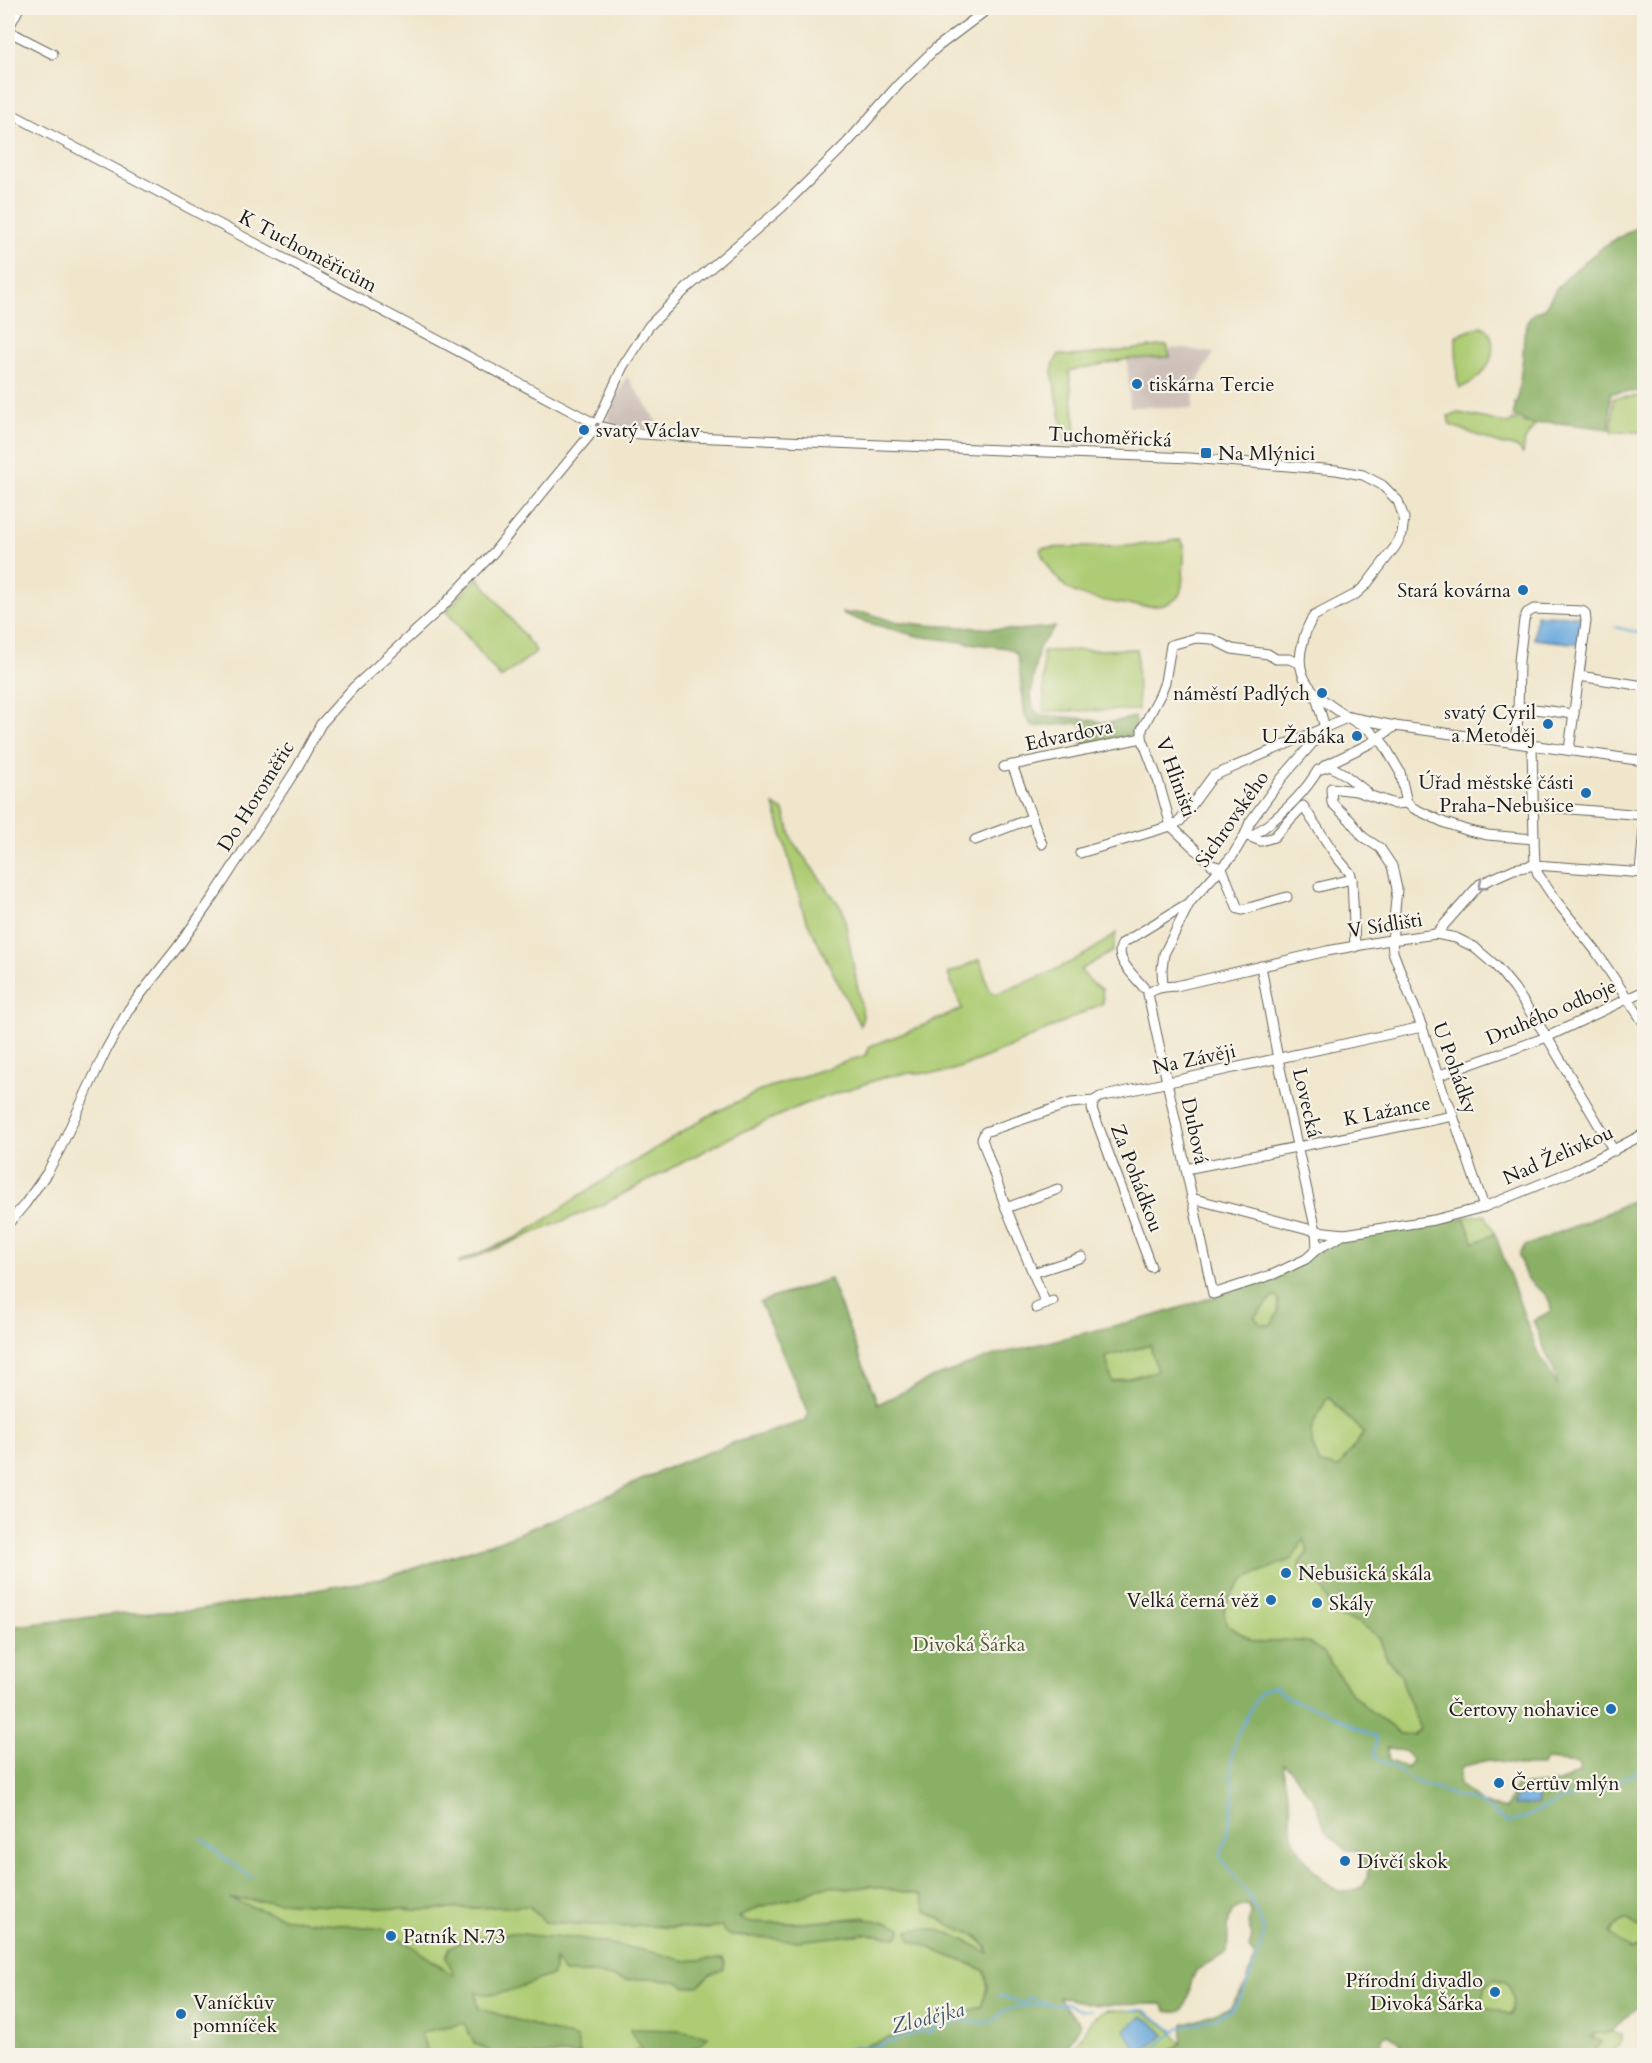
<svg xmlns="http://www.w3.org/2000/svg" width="1652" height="2063" viewBox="0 0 1652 2063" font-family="Cardo,serif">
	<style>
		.industrial { fill: #cec1ba }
		.green { fill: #adcc73; stroke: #647448; stroke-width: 1.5 }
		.forest { fill: #8ab065; stroke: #536640; stroke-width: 1.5; fill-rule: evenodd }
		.water { fill: #6ba9dd; stroke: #44627c; stroke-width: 1.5 }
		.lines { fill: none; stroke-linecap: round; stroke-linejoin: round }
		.stream { stroke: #6ba9dd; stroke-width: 2 }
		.minor-casing { stroke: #66635a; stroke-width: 11 }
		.minor { stroke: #fff; stroke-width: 9 }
		.oneway { stroke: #999 }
		.poi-dot { fill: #1f6fb2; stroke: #f7f3e8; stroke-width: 2 }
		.labels { text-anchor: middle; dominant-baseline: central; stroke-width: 4.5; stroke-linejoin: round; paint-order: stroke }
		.street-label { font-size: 20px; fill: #1c1c1c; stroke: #f7f3e8 }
		.poi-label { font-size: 20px; fill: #1c1c1c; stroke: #f7f3e8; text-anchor: start }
		.park-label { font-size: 20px; fill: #4f5a3a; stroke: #f7f3e8 }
		.water-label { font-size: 21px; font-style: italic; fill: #3c5469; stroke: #f7f3e8 }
	</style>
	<rect width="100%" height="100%" fill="#f7f3e8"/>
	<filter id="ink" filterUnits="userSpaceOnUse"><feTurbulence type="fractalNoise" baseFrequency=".0167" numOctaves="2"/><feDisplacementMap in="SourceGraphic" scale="12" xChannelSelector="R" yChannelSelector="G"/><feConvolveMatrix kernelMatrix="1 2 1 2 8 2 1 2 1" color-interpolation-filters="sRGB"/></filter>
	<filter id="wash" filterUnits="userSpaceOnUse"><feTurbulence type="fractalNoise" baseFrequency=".008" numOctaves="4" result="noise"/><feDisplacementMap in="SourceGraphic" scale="24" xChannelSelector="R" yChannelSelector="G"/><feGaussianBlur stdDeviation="1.35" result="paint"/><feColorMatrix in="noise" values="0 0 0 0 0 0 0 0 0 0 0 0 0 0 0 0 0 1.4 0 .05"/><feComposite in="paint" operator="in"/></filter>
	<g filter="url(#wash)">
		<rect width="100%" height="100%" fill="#f0e6cc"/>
		<!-- industrial -->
		<g class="industrial">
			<path d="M1179,348L1214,353L1194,387L1193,409L1166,407H1130L1127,359L1170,357V349Z"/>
			<path d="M627,376L656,420L661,430L622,428L608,420V416Z"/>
		</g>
		<!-- green -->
		<g class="green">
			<path d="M1481,326L1486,328C1488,331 1492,336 1492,340C1496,363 1480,380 1460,388L1457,379L1456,336Z"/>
			<path d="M1167,345L1170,357L1127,359L1069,371L1077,440L1081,445L1062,444L1065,439L1052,372L1054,363L1059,354L1070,356L1105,353Z"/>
			<path d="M1644,396V432H1612L1613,398Z"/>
			<path d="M1459,413L1510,424L1512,420L1535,425L1525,440L1523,454L1517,447L1500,444L1450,425L1448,416Z"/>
			<path d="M1176,540H1181L1184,545C1184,555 1184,588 1179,595C1177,599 1170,603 1164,605C1147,609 1085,600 1070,590C1058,582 1045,564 1040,550L1042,548C1087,546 1132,549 1176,540Z"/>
			<path d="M478,577L536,651L531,656L501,678L446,611Z"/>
			<path d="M1137,649L1138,710L1044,711L1043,651Z"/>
			<path d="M774,805L784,811L793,842L843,910L863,1016L860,1026L805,917Z"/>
			<path d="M1116,933L1113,951L1080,970L1094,985L1102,989L1103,1003L1011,1047L959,1068L942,1073H911L888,1076L802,1105L729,1138L604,1204L459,1264L458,1262L520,1236L545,1220L580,1195L708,1116L764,1089L866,1055L870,1046L910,1031L962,1009L948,974L980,959L989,990L995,994C1035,980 1084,959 1116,933Z"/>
			<path d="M1485,1214L1495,1234L1474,1244L1464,1217Z"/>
			<path d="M1274,1296L1279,1300L1278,1313L1271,1325L1261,1324L1254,1317Z"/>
			<path d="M1151,1345L1157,1371L1112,1382L1105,1357Z"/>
			<path d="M1329,1398L1364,1433L1338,1468L1320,1464C1305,1430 1309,1432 1326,1400Z"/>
			<path d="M1304,1538L1308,1552L1299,1563L1300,1569C1304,1571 1310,1573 1313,1576C1323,1584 1330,1603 1331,1615L1358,1622L1379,1637L1387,1659L1401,1675L1407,1697L1420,1728L1413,1735L1400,1734L1363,1705L1348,1689L1324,1653L1308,1642L1283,1640L1263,1643L1252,1641L1226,1624L1224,1612L1227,1601L1245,1578L1292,1559Z"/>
			<path d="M831,1886L846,1889L872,1886L921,1895C923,1901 925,1909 929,1912C947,1929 981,1928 989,1954L950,1933L911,1941C922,1943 929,1948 939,1952C954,1959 970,1963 985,1971L988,1988L981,2007L862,2047L830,2055H667L688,2049L708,2036L678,2030L631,2029L642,2046L643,2053L636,2050L634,2056L580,2055L577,2039L478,2008L476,1991C497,2002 531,1980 553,1975L555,1958L564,1973H594L626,1980L652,1978L698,1985L709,1975L724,1969L723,1958L685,1961L652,1952L578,1938L547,1937L512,1933L462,1940L451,1947L454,1974L452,1975L440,1965L382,1929L289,1919L225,1899L419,1910L529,1906L545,1922L632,1927L636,1925L677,1928L722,1925L728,1935L743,1937L842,1936L864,1934L898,1937L865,1917L802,1923L747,1922L738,1917L759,1907L799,1897L819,1888Z"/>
			<path d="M1625,1920H1629L1644,1931V1952L1640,1947L1631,1951L1610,1934L1616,1924Z"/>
			<path d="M1495,1979L1506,1982C1514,1993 1514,2002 1511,2015L1481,2005L1485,1986Z"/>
			<path d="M1107,2010L1144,2011L1171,2030L1181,2043L1166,2055L1069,2056L1092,2019Z"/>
			<path d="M464,2023L474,2043L488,2050L494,2055H425L427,2050L420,2034L427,2031Z"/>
			<path d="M1611,2032L1621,2035C1623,2045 1614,2048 1609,2055H1591L1601,2042L1590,2037L1598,2033Z"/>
		</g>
		<!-- forest -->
		<g class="forest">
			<path d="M1644,223V391L1610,393V429L1550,422L1535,425L1513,416L1516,403H1513L1517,402L1523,357L1524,334L1529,319L1533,314L1544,309L1556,289L1576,269L1604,246Z"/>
			<path d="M841,613H867L892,621L926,625L1017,630L1055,627L1039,647L1034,672L1031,695L1033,709L1040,715L1077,718L1108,723L1135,717L1137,726L1134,734L1081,745L1088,738L1085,726L1077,723L1033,727L1025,716L1018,657L1015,652L1007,648L917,636L862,621Z"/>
			<path d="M1644,1195V1931C1629,1920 1622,1914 1610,1933L1630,1951L1640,1947L1644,1952V1959L1636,1972L1644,1982V2001L1611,2032L1592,2034L1591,2037L1602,2042L1591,2055H1404L1399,2041L1387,2034L1382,2038L1381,2055H1166L1181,2043L1184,2023C1201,2020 1214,2012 1230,2008L1246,1984L1255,1957L1249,1949L1252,1935L1248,1924L1251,1914L1249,1905C1221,1907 1230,1932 1227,1953C1218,1958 1206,1963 1198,1970C1183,1984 1197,2019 1166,2011L1162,2004L1097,2005L1059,1997C1063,2009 1074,2014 1081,2024L1062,2055H830L862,2047L981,2007L988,1988L985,1971C970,1962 954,1959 939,1952C929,1948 922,1943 911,1941L908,1931C936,1922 965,1940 988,1953L987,1946L977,1936L952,1926L927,1911L921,1895L871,1886L846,1889L831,1886L819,1888L799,1897L759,1907L739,1917L747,1922C765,1922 785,1924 803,1923C842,1921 862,1913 901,1927V1932L898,1937L864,1934L797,1941L728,1935L723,1930L722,1926L708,1929L636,1925L632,1927L545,1922L529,1906L419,1910L229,1899L289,1919L382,1929L406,1942L452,1975L454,1974L446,1957L450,1947L462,1941L512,1933L547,1937L578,1938L652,1952L685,1961L723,1958L725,1962L724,1969L709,1975L698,1986L686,1987L679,1982L652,1978L626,1980L594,1973H564L555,1959L553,1975C530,1981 499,2001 476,1992L478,2008L577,2039L580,2055H494L488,2050L474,2043L464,2023L427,2031L421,2034L427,2050L425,2055H382L380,2053L378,2056L8,2055V1627L124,1613L193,1611L380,1579L499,1541L585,1506L674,1465L733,1443L805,1421L809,1413L760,1302L830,1279L878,1404L932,1378L995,1355L1154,1316L1242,1288L1338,1241L1464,1217L1474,1243L1495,1234L1536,1349L1558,1387L1555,1374L1533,1321L1551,1311C1549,1288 1538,1293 1528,1279C1523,1273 1521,1262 1519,1255L1525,1246L1600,1216ZM1274,1296L1279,1300L1278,1313L1271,1325L1261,1324L1254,1317ZM1150,1345L1157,1371L1112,1382L1106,1357ZM1329,1398L1364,1433L1338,1468L1320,1464C1305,1430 1309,1432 1326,1400ZM1304,1539L1308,1552L1299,1563L1300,1569C1304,1571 1310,1573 1313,1576C1323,1584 1330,1603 1331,1615L1358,1622L1379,1637L1387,1659L1401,1675L1407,1697L1420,1728L1414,1735L1400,1734L1363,1705L1348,1689L1324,1653L1308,1642L1283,1640L1263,1643L1252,1641L1226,1624L1224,1612L1227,1601L1245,1578L1292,1559ZM1387,1747L1406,1752L1412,1760L1407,1768L1389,1761ZM1488,1760L1523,1766H1543L1546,1760L1578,1763L1580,1772L1559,1783L1516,1786L1506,1809L1481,1803L1459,1784L1461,1767ZM1284,1764L1293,1772L1317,1804L1326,1832L1347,1850H1356C1359,1855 1364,1861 1366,1866C1373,1883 1355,1895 1340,1891C1322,1886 1299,1854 1293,1837C1290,1827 1292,1815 1290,1805C1288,1791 1282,1778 1284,1764ZM1495,1979L1506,1982C1514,1993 1514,2001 1511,2015L1481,2005L1485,1985Z"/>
			<path d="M630,2029L678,2030L708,2036C699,2055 651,2056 634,2055L636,2050L643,2052C641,2043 632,2038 630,2029Z"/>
		</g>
		<!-- water -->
		<g class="water">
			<path d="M1536,615L1582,616L1579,644L1534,639Z"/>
			<path d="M1532,1790L1537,1793L1538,1804L1514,1806V1800L1524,1793Z"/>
			<path d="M1142,2016L1153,2023L1165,2035L1138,2054L1125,2030Z"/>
		</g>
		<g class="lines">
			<!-- stream -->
			<g class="stream">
				<path d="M1615,627L1644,634"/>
				<path d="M201,1837L220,1855L252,1878"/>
				<path d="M998,1995L1027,2004"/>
				<path d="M1026,1997L1047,2003"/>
				<path d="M1129,2010H1144L1176,2032"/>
				<path d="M841,2056L845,2050L856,2046L874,2047L920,2032H932L935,2027L964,2020L980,2023L992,2022L1004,2011L1029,2005L1067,2004L1082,2010H1091"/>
				<path d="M1144,2056L1181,2027L1218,2017L1231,2010L1241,1998L1262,1946L1264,1930L1250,1897L1220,1857L1229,1829L1234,1790L1231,1774L1232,1751L1241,1728L1260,1692L1270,1688H1276L1287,1698L1324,1711L1376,1737L1374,1756L1413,1780L1455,1796L1483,1804L1507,1823L1522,1819L1566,1798L1596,1791L1644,1768"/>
			</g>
		</g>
	</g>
	<g filter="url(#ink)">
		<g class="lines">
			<!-- minor casing -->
			<g class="minor-casing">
				<g id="minor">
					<path d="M8,29L19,8"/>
					<path d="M8,31L53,54"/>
					<path d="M8,112L592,422"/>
					<path d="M599,419L623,366L649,326L687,288L781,208L847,143L899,84L936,48L989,8"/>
					<path d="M603,427L626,433L691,437L1190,458L1336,470L1363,475L1382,485L1398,501L1404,518L1402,534L1395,547L1366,585L1356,594L1314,616C1308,624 1305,633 1303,642C1291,681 1318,697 1346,716C1353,720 1359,725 1366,728C1374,732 1376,740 1383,743L1400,772L1407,803L1413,808L1445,823L1469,831L1488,835L1534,839"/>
					<path d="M1579,676L1644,686"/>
					<path d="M1315,693L1325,728"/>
					<path d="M1518,707L1574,714"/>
					<path d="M1515,742L1518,718L1519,661L1524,620L1527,613L1534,609L1582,611L1585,613L1586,621L1569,750"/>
					<path d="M1532,745L1534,839L1535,865L1538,874L1554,898L1595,950L1644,1023"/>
					<path d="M1012,765L1042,844"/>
					<path d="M1324,766L1371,743L1395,726"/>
					<path d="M1004,767L1142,738"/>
					<path d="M1407,803L1395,804L1356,791L1331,788L1332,803L1350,820L1363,837L1380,848L1392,866L1397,889L1392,941L1393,952L1422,1027L1445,1098L1449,1104L1484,1207"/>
					<path d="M1533,806L1644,815"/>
					<path d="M1245,835L1261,841L1274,837L1303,806L1336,856L1350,873L1352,879L1355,947"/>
					<path d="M1251,837C1277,819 1302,797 1318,770L1330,766L1344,774L1367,792"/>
					<path d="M975,840L1032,818"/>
					<path d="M1080,853L1171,826L1180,821L1213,776L1349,717L1395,726L1644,761"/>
					<path d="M1640,872L1644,829"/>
					<path d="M1319,887L1352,879"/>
					<path d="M1287,897L1242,910L1238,909L1222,868L1212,865L1171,826L1158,780L1142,738V729L1160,695L1165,682L1171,645L1196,638L1212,639L1232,649L1268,654L1276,659H1289L1299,663"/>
					<path d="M1436,934L1480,884L1514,869L1535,865L1644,873"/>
					<path d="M1261,966L1278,1059L1316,1231L1317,1249"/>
					<path d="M1163,987L1162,969L1164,954L1190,902L1233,855L1245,835L1250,822L1282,778L1323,731"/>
					<path d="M1144,988C1135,976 1112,958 1123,943L1190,902"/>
					<path d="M1437,1076L1547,1037L1644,991"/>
					<path d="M1094,1101L1092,1109L1151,1267"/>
					<path d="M1614,1151L1547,1037L1514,988L1496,966L1474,947L1456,938L1436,934L1384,941L1327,951L1176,986C1166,987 1155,987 1148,994L1213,1294L1274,1274L1306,1259L1317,1249L1345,1234L1434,1220L1484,1207L1575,1170L1644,1134"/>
					<path d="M1186,1169L1453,1116"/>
					<path d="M1191,1198L1316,1231L1345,1234"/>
					<path d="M1006,1208L1058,1189"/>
					<path d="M8,1224L25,1204L47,1173L60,1149L106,1050L129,1009L177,948L214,896L297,768L321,724L354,687L442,607L494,552L594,430"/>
					<path d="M1033,1273L1082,1257"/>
					<path d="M1046,1304L1006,1208L982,1139L985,1132L1071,1103L1094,1101L1100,1097L1422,1027"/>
					<path d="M1036,1308L1053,1301"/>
				</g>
			</g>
			<!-- minor -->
			<use href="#minor" class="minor"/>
		</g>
		<!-- one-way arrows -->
		<defs><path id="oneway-chevron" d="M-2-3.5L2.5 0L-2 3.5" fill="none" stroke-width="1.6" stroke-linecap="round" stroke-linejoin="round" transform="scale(1.5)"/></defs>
		<use class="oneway" href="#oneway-chevron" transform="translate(1482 886) rotate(142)"/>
	</g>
	<!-- markers -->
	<g class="poi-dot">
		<circle cx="1137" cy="384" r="6"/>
		<circle cx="584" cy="430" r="6"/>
		<rect x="1200" y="447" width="12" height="12" rx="3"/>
		<circle cx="1523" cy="590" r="6"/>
		<circle cx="1322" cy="693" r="6"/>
		<circle cx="1548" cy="724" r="6"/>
		<circle cx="1357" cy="736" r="6"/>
		<circle cx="1586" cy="793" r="6"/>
		<circle cx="1286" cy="1573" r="6"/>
		<circle cx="1271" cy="1600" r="6"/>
		<circle cx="1317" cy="1603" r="6"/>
		<circle cx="1611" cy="1709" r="6"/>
		<circle cx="1499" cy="1783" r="6"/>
		<circle cx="1345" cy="1861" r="6"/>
		<circle cx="391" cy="1936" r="6"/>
		<circle cx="1495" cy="1992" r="6"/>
		<circle cx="181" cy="2014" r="6"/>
	</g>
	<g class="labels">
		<!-- street labels -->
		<g class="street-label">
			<text transform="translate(308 251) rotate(28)">K Tuchoměřicům</text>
			<text transform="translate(1110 437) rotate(3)">Tuchoměřická</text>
			<text transform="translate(1069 735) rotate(-12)">Edvardova</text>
			<text transform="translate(1176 777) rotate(70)">V Hliništi</text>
			<text transform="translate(256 796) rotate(-58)">Do Horoměřic</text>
			<text transform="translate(1232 819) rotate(-55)">Sichrovského</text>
			<text transform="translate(1385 925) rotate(-9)">V Sídlišti</text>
			<text transform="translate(1551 1012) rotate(-23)">Druhého odboje</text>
			<text transform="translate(1194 1059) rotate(-12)">Na Závěji</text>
			<text transform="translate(1455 1068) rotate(70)">U Pohádky</text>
			<text transform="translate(1307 1103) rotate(77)">Lovecká</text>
			<text transform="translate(1387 1111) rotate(-11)">K Lažance</text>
			<text transform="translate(1195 1131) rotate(78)">Dubová</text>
			<text transform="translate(1558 1155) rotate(-24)">Nad Želivkou</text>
			<text transform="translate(1137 1178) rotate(69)">Za Pohádkou</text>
		</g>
		<!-- poi labels -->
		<g class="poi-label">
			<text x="1149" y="384">tiskárna Tercie</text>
			<text x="596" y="430">svatý Václav</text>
			<text x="1218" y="453">Na Mlýnici</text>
			<text x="1511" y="590" text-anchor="end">Stará kovárna</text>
			<text x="1310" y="693" text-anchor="end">náměstí Padlých</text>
			<text x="1536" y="712" text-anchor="end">svatý Cyril<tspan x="1536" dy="23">a Metoděj</tspan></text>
			<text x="1345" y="736" text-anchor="end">U Žabáka</text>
			<text x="1574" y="782" text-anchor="end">Úřad městské části<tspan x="1574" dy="23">Praha-Nebušice</tspan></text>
			<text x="1298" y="1573">Nebušická skála</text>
			<text x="1259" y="1600" text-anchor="end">Velká černá věž</text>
			<text x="1329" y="1603">Skály</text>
			<text x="1599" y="1709" text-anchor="end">Čertovy nohavice</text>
			<text x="1511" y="1783">Čertův mlýn</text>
			<text x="1357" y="1861">Dívčí skok</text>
			<text x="403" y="1936">Patník N.73</text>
			<text x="1483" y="1980" text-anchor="end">Přírodní divadlo<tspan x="1483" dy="23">Divoká Šárka</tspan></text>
			<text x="193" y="2002">Vaníčkův<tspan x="193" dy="23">pomníček</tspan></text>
		</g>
		<!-- park labels -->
		<g class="park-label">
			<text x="969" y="1644">Divoká Šárka</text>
		</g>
		<!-- water labels -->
		<g class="water-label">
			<text transform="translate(928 2018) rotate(-14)">Zlodějka</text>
		</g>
	</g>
	<!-- margin -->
	<rect width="1652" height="2063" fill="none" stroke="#f7f3e8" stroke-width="30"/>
</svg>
